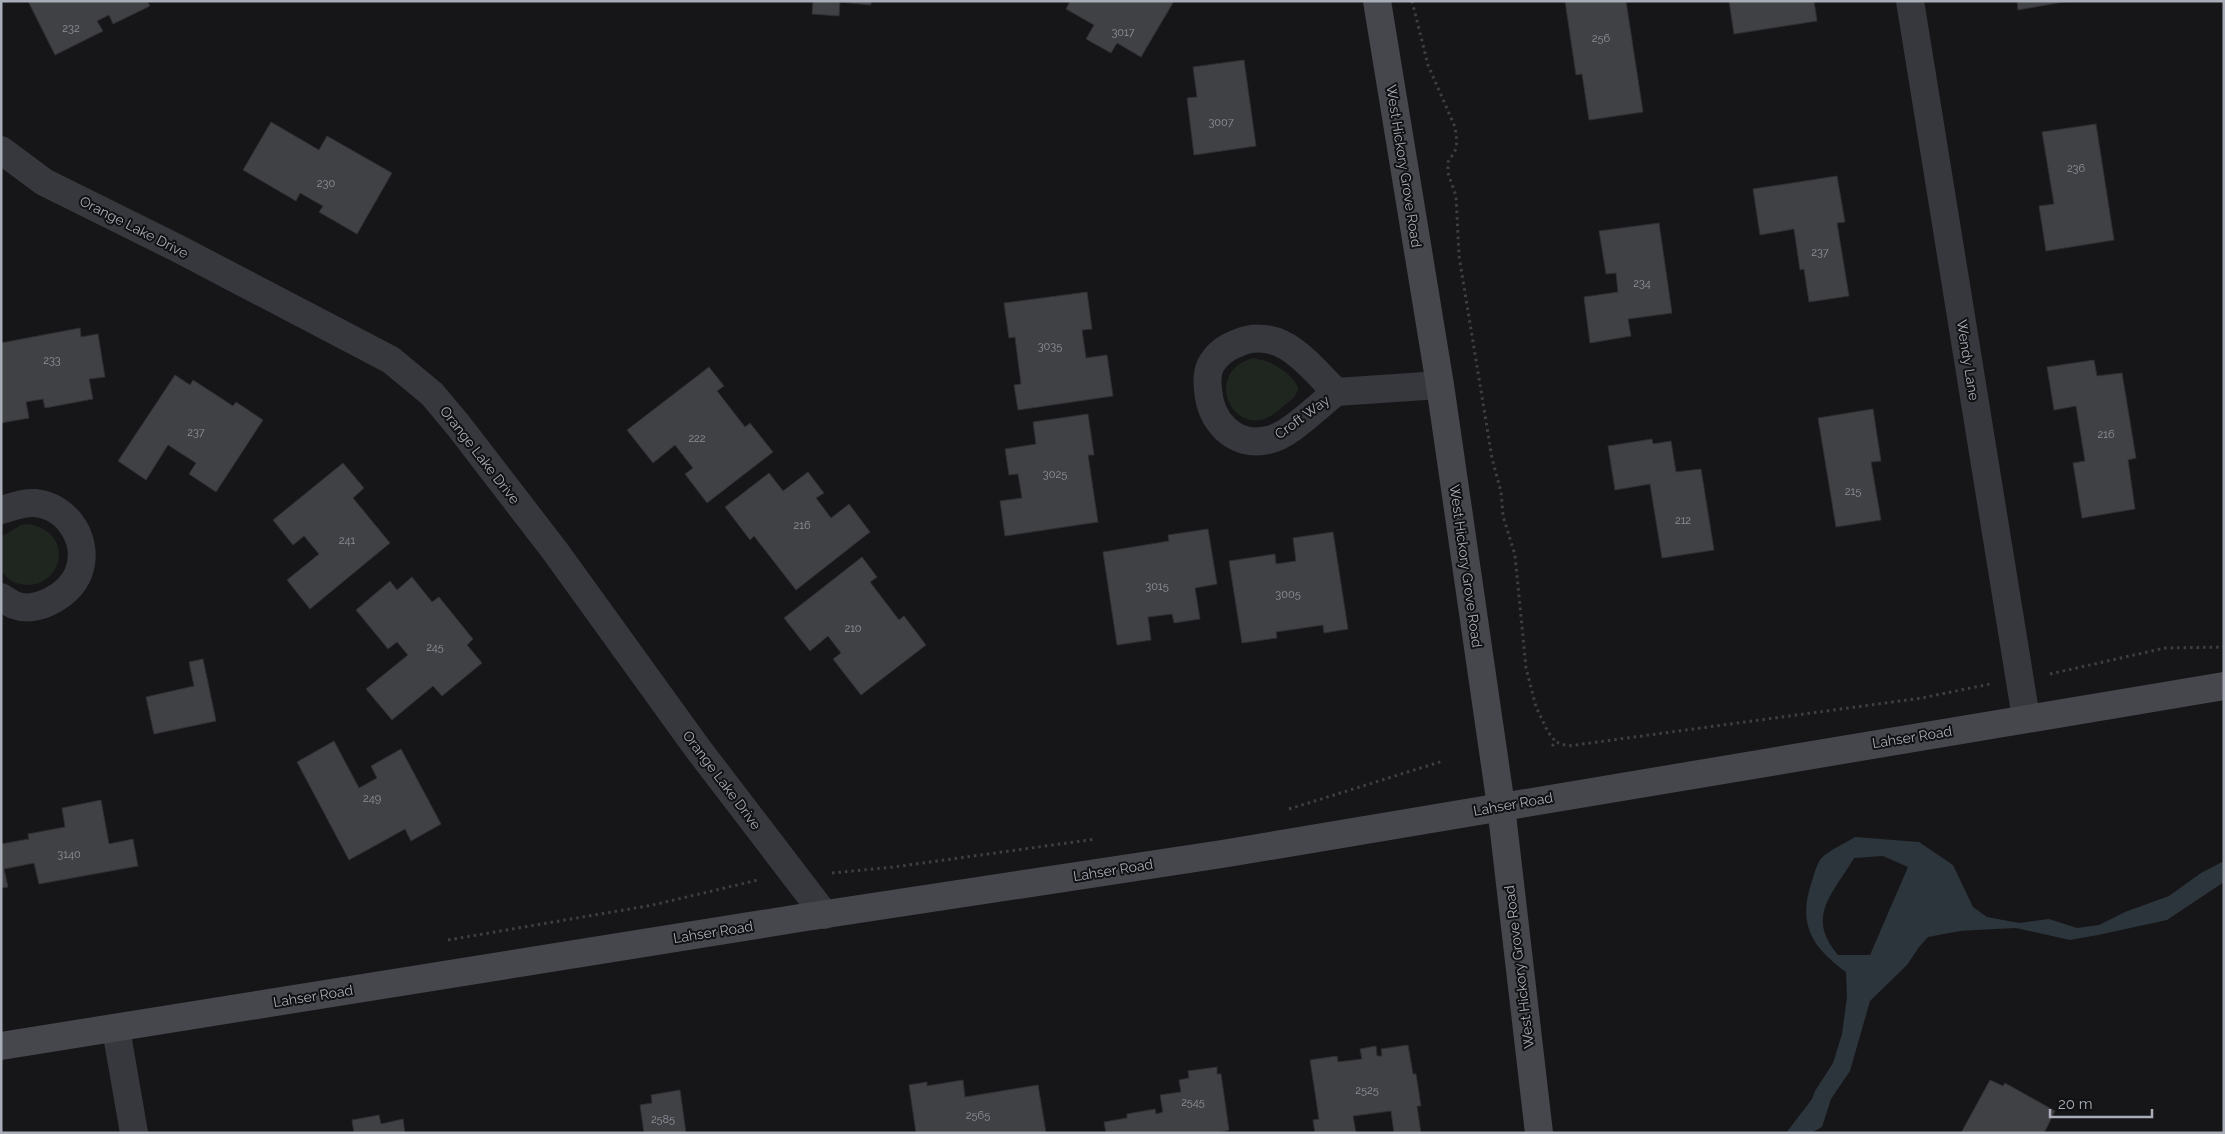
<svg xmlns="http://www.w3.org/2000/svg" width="2225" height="1134" viewBox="0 0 2225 1134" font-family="Raleway,sans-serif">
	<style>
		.green { fill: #1e261f }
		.water { fill: #2c353c; fill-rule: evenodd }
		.building { fill: #404145; stroke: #303034 }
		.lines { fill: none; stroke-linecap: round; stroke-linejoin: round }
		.path { stroke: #3d3f44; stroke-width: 3; stroke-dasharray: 2.5 4; stroke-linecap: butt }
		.street { stroke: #37383d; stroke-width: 28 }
		.secondary { stroke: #45474d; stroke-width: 28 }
		.labels { text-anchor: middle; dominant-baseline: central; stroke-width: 4; stroke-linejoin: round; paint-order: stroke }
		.number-label { font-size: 11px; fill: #8e929b }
		.street-label { font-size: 14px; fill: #a8adb8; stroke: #111113 }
	</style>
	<rect width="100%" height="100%" fill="#161618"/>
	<!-- green -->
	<g class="green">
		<path d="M1253,358C1272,361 1288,370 1298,387C1298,397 1289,401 1282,407C1239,451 1197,374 1253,358Z"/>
		<path d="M29,524C79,534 60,593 20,584C13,583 6,578 2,571C0,563 1,546 1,537L21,525Z"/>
	</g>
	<!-- water -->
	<path class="water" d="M1855,837L1919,842L1953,865L1973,907L1987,917L2019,923L2049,919L2077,928L2099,925L2125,912L2169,896L2201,873L2224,861V882L2167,920L2098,935L2070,940L2016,928L1994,929L1960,931L1928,937L1919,947L1907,965L1870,1001L1850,1071L1831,1099L1822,1127L1811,1133H1786L1812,1099L1815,1091L1833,1063L1842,1034L1847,997L1846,972C1812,947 1797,924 1812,881C1814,875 1816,866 1820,860C1824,853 1847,842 1855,837ZM1883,856L1908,867L1870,955H1838C1805,917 1833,894 1854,858Z"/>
	<!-- building -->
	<g class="building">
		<path d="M28,1H147L150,6L113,24L109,15L97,21L103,31L55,55Z"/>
		<path d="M813,1H871V5L840,2L839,16L812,14Z"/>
		<path d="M1070,1H1174L1141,57L1117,43L1111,53L1086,39L1094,25L1066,9Z"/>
		<path d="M1565,1H1626L1643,112L1589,120L1582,74L1576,75Z"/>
		<path d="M1729,1H1814L1817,21L1734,34Z"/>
		<path d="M2017,1H2069L2018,10Z"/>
		<path d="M1244,60L1256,146L1194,155L1187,98L1197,97L1193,67Z"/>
		<path d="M271,122L319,150L327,136L392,173L357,234L319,212L323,206L300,193L296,201L243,170Z"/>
		<path d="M2096,124L2114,240L2046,251L2039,206L2054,204L2042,132Z"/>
		<path d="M1837,176L1845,222L1837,223L1849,296L1809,302L1804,269L1800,270L1794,229L1760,235L1753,189Z"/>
		<path d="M1659,223L1672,313L1628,319L1631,336L1590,343L1584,297L1618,292L1616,273L1606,274L1599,231Z"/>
		<path d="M1087,292L1092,329L1082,330L1086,358L1107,355L1113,396L1018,410L1014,385L1021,384L1015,337L1009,338L1004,303Z"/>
		<path d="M80,328L81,337L98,334L105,377L89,379L93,399L45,408L43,399L26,402L29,418L1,423V343Z"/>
		<path d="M2094,360L2097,376L2122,373L2136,458L2128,460L2135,509L2082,518L2073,463L2085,461L2076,406L2054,410L2047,367Z"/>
		<path d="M709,367L724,386L717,391L745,427L750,423L773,452L707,503L685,474L693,468L675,445L653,463L627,430Z"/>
		<path d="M175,375L190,385L193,380L233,406L236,402L263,420L216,492L189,474L196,463L168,445L146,480L118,461Z"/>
		<path d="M1873,409L1881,461L1871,462L1881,520L1836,527L1818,418Z"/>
		<path d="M1088,414L1094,455H1088L1098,522L1005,536L1000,501L1022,498L1018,474L1009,475L1005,449L1036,444L1033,422Z"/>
		<path d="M1652,439L1653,444L1671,441L1676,472L1701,469L1714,550L1662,558L1650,484L1615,490L1608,446Z"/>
		<path d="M343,463L364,488L353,498L390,543L310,609L287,580L319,554L304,536L293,545L273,520Z"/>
		<path d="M808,472L824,493L816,498L831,518L849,504L870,532L796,590L754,536L750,540L725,507L769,473L783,491Z"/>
		<path d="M1208,529L1217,584L1195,588L1200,619L1174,623L1172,614L1148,617L1151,640L1117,645L1103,552L1169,541L1168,535Z"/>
		<path d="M1333,532L1348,629L1324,633L1323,625L1276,632L1277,638L1242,643L1229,561L1275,554L1276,564L1296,561L1293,538Z"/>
		<path d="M862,557L877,577L870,582L899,620L904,616L926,645L861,695L833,659L841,653L828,636L810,651L784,618Z"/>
		<path d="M412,577L432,602L439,597L473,639L467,645L482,663L442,696L433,686L392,720L366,689L408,655L397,642L388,649L356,610L390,581L397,590Z"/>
		<path d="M203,659L216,721L154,734L146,697L194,686L189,662Z"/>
		<path d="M334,741L359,788L377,778L371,766L401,749L441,824L411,841L405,829L349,860L297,762Z"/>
		<path d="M101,800L109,844L133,839L138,866L39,884L34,863L4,869L8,887L1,888V844L29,839L28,834L65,827L62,808Z"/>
		<path d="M1408,1045L1413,1074H1416L1421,1106H1417L1421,1133H1394L1391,1111L1353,1116L1356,1133H1315L1313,1120L1319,1119L1310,1060L1337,1056L1338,1062L1362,1059L1360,1049L1376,1046L1377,1056H1382L1381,1049Z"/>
		<path d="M1217,1067V1074H1221L1229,1130L1219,1133H1106L1104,1122L1127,1118V1114L1155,1109L1156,1114L1163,1112L1160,1095L1181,1092L1179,1080L1189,1078L1188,1071Z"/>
		<path d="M963,1080L965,1097L1038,1085L1046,1133H916L909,1085L927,1082V1086Z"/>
		<path d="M1990,1080L2003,1086L2005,1083L2055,1111L2044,1133H1961Z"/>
		<path d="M680,1090L686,1133H644L640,1105L652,1103L651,1095Z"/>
		<path d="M379,1115L381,1124L403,1119L405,1133H354L352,1120Z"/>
	</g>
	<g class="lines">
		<!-- path -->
		<g class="path">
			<path d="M1412,1L1428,65L1455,127L1457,142L1455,151L1448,162V173L1456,196L1459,256L1492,458L1501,492L1503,516L1515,555L1526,668L1536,707L1548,732L1556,742"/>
			<path d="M2050,674L2165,648L2224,647"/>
			<path d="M1552,746L1556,742L1568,746L1922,698L1990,684"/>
			<path d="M1289,809L1443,761"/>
			<path d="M832,873L894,867L1096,839"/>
			<path d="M448,940L653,905L758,880"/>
		</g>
		<!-- street -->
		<g class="street">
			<path d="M1910,1L2026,718"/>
			<path d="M1,150L44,182L177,248L391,360L432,394L458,425L555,551L698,749L825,915"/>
			<path d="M1336,392C1318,406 1289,436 1268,440C1234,448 1210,421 1208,389C1207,382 1207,370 1212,363C1218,353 1227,347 1238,343C1251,337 1268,337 1282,344C1301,353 1321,377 1336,392L1440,385"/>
			<path d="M1,510C12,507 23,502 35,503C68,506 91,542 78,574C69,595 37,614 14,605C10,603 5,600 1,597"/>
			<path d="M116,1029L134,1133"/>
		</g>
		<!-- secondary -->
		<g class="secondary">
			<path d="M1377,1L1440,385L1501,806L1539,1133"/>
			<path d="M1,1046L800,918L1222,854L2224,686"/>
		</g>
	</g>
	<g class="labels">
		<!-- number labels -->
		<g class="number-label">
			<text x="71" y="28">232</text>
			<text x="1123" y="32">3017</text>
			<text x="1601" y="38">256</text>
			<text x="1221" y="122">3007</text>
			<text x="2076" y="168">236</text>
			<text x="326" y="183">230</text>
			<text x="1820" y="252">237</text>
			<text x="1642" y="283">234</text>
			<text x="1050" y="346">3035</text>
			<text x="52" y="360">233</text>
			<text x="196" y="432">237</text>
			<text x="2106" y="434">216</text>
			<text x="697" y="438">222</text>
			<text x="1055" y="474">3025</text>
			<text x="1853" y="491">215</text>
			<text x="1683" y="520">212</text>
			<text x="802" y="525">216</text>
			<text x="347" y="540">241</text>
			<text x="1157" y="586">3015</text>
			<text x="1288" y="594">3005</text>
			<text x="853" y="628">210</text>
			<text x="435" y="647">245</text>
			<text x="372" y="798">249</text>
			<text x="69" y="854">3140</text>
			<text x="1367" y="1090">2525</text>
			<text x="1193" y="1102">2545</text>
			<text x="978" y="1115">2565</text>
			<text x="663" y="1119">2585</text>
		</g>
		<!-- street labels -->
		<g class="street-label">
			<text transform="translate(1404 166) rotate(81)">West Hickory Grove Road</text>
			<text transform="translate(134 227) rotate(27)">Orange Lake Drive</text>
			<text transform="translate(1968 360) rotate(81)">Wendy Lane</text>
			<text transform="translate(1302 417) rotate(-36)">Croft Way</text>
			<text transform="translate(480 455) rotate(52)">Orange Lake Drive</text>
			<text transform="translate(1466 566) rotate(82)">West Hickory Grove Road</text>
			<text transform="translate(1912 737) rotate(-9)">Lahser Road</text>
			<text transform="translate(722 780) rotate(53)">Orange Lake Drive</text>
			<text transform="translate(1513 804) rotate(-10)">Lahser Road</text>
			<text transform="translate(1113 870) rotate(-9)">Lahser Road</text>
			<text transform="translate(713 932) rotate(-9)">Lahser Road</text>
			<text transform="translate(1519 967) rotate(-97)">West Hickory Grove Road</text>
			<text transform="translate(313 996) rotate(-9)">Lahser Road</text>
		</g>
	</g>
	<!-- border -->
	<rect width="2225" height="1134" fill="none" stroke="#a8adb8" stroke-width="5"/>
	<!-- scale -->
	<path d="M2050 1109v8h102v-8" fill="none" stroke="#a8adb8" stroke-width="2.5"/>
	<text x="2058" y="1109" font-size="15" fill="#a8adb8" stroke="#111113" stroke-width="4" paint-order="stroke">20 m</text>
</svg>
